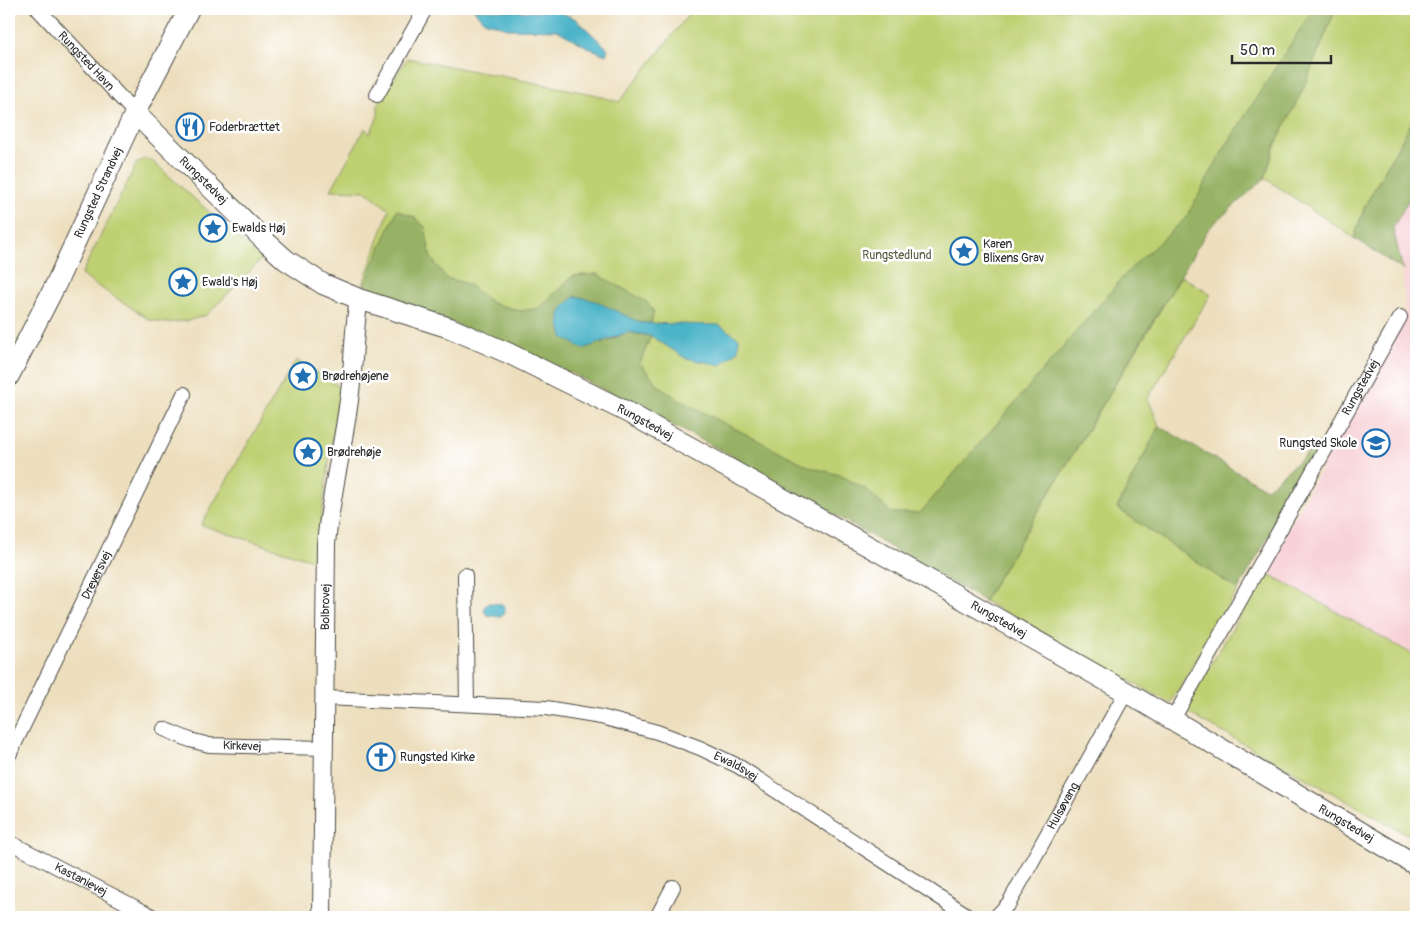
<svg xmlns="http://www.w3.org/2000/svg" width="1425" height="926" viewBox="0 0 1425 926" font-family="Pangolin,sans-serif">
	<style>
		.built { fill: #f7cfd4 }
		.green { fill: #bfd073; stroke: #757e4f }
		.forest { fill: #97b265; stroke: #616e48 }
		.water { fill: #49b3c8; stroke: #3a6f7a }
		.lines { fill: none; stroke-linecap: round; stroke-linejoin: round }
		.minor-casing { stroke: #484641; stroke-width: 16 }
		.tertiary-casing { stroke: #484641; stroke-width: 20 }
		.secondary-casing { stroke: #484641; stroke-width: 22 }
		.minor { stroke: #fff; stroke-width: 14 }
		.tertiary { stroke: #fff; stroke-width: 18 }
		.secondary { stroke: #fff; stroke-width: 20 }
		.labels { text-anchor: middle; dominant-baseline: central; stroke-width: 5; stroke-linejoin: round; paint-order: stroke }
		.street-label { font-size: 12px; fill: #2b2b2b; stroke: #fff }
		.poi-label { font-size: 12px; fill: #2b2b2b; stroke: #fff; text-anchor: start }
		.park-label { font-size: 12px; fill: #575d41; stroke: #fff }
	</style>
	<rect width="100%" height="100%" fill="#fff"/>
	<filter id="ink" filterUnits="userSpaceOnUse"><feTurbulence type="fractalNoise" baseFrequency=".02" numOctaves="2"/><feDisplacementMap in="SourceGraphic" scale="10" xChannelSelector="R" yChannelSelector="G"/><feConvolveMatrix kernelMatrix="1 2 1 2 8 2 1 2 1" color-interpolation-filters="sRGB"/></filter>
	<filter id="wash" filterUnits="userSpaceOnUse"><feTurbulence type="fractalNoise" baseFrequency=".0096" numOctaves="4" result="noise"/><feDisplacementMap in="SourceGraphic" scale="20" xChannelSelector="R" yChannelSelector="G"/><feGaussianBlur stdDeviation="1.12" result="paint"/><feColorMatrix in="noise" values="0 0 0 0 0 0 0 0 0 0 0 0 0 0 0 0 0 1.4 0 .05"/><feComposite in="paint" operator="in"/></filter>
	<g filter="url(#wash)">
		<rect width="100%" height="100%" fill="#eddfbe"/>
		<!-- built -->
		<path class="built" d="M1416,186V656L1265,572L1405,313L1403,270L1393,228Z"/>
		<!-- green -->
		<g class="green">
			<path d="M693,9H1416V114L1365,206L1354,238L1265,178L1274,148L1302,91L1331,20L985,585L687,422L394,291L363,284L389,210L366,191L331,190L365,128L370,134L378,116V105L407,58L593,94L619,102Z"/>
			<path d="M144,159L151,160L262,259L207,315L187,321L166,323L150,320L81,275L137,163Z"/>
			<path d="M1181,276L1211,294L1148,398L1159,426L1117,508L1238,590L1170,703L984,601Z"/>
			<path d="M296,360L340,387L315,561L201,525Z"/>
			<path d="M1265,572L1416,656V839L1184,711Z"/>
		</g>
		<!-- forest -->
		<g class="forest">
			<path d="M1313,9H1336L1302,91L1274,148L1265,178L1209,228L984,601L733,456L571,373L364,286L397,210L414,217L425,227L431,258L446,278L468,284L492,303L521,311L539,308L573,276L597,274L647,302L654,312L651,323H641L620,314L602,344L628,332L651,336L640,363L658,385L679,400L810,467L840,475L867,490L891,513H920L1131,268L1186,218L1222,152Z"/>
			<path d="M1416,114V186L1393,228L1403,270L1354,238L1365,206Z"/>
			<path d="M1159,426L1266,489L1324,439L1238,590L1117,508Z"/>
		</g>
		<!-- water -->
		<g class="water">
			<path d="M473,9L538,12L552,9L576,19L608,49L606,55L589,48L557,30L510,29L484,21Z"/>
			<path d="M576,296L595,301L641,323L719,325L739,338L738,351L721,365L685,358L651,336L628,332L583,349L563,337C557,315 558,310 576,296Z"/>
			<path d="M489,603L502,604L505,609L504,614L500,617L487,615L484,611L485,606Z"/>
		</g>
	</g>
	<g filter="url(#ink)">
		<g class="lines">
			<!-- minor casing -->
			<g class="minor-casing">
				<g id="minor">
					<path id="s1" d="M38,9L135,113"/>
					<path d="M377,95L425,9"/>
					<path d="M465,575L467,704"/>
					<path id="s2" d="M325,698L546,708L601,717L657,732L700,748L738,766L970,917"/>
					<path id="s3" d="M1173,719L1400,317"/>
					<path id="s4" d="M164,729L190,740L209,745L324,748"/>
					<path id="s5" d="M9,755L184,394"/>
					<path id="s6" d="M9,842L154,917"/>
					<path d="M657,917L673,887"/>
					<path id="s7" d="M996,917L1009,903L1126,692"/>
				</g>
			</g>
			<!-- tertiary casing -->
			<g class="tertiary-casing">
				<g id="tertiary">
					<path id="s8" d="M322,917L326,544C331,489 346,437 351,383C354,355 354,327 359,299"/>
				</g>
			</g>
			<!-- secondary casing -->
			<g class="secondary-casing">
				<g id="secondary">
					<path id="s9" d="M135,113L266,242L286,260L323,284L359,299L450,328L508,353L627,412L940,586L1126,692L1416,865"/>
					<path id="s10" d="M9,376L55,286L135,113L189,9"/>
				</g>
			</g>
			<!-- minor -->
			<use href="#minor" class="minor"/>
			<!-- tertiary -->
			<use href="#tertiary" class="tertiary"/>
			<!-- secondary -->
			<use href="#secondary" class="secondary"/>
		</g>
	</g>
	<!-- icons -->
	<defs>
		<g id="restaurant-ring" transform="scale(1.4375)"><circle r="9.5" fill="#fff" stroke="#1f6fb2" stroke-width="1.5"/><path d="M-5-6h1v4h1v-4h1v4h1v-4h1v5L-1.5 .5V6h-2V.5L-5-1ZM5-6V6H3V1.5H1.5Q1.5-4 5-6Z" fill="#1f6fb2"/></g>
		<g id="sight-ring" transform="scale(1.4375)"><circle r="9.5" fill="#fff" stroke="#1f6fb2" stroke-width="1.5"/><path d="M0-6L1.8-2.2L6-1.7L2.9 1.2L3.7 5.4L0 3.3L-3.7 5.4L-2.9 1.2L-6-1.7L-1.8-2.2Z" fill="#1f6fb2"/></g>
		<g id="school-ring" transform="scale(1.4375)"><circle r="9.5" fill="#fff" stroke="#1f6fb2" stroke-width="1.5"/><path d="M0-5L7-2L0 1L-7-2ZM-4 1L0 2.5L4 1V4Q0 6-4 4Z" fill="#1f6fb2"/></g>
		<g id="church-ring" transform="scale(1.4375)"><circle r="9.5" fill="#fff" stroke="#1f6fb2" stroke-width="1.5"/><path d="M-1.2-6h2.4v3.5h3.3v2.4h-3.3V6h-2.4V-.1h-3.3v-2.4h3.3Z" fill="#1f6fb2"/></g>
	</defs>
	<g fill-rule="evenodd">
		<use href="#restaurant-ring" x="190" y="127"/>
		<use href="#sight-ring" x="213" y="228"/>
		<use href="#sight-ring" x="964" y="251"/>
		<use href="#sight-ring" x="183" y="282"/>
		<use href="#sight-ring" x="303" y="376"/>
		<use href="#school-ring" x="1376" y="443"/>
		<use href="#sight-ring" x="308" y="452"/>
		<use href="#church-ring" x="381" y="757"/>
	</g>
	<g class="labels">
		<!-- street labels -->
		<g class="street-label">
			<text stroke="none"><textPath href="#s1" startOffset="71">Rungsted Havn</textPath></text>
			<text stroke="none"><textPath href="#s9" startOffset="96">Rungstedvej</textPath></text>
			<text stroke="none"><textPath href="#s10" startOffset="204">Rungsted Strandvej</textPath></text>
			<text stroke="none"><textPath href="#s3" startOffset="381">Rungstedvej</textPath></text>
			<text stroke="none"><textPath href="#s9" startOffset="606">Rungstedvej</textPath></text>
			<text stroke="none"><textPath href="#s5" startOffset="200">Dreyersvej</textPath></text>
			<text stroke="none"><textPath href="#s8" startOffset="310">Bolbrovej</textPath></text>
			<text stroke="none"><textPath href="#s9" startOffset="1011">Rungstedvej</textPath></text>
			<text stroke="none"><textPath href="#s4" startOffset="81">Kirkevej</textPath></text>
			<text stroke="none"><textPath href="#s2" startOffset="421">Ewaldsvej</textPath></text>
			<text stroke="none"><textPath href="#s7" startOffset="130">Hulsøvang</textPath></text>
			<text stroke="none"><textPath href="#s9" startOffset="1414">Rungstedvej</textPath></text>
			<text stroke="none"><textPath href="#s6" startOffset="81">Kastanievej</textPath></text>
		</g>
		<!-- poi labels -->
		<g class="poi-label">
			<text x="209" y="127">Foderbrættet</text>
			<text x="232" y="228">Ewalds Høj</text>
			<text x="983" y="244">Karen<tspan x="983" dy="14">Blixens Grav</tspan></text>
			<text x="202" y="282">Ewald's Høj</text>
			<text x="322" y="376">Brødrehøjene</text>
			<text x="1357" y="443" text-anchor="end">Rungsted Skole</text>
			<text x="327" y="452">Brødrehøje</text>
			<text x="400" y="757">Rungsted Kirke</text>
		</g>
		<!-- park labels -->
		<g class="park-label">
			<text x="897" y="255">Rungstedlund</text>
		</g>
	</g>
	<!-- margin -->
	<rect width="1425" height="926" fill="none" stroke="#fff" stroke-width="30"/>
	<!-- scale -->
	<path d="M1232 55v8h99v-8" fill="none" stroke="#2b2b2b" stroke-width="2.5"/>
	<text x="1240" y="55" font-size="15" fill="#2b2b2b" stroke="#ffffff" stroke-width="4" paint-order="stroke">50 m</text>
</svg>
